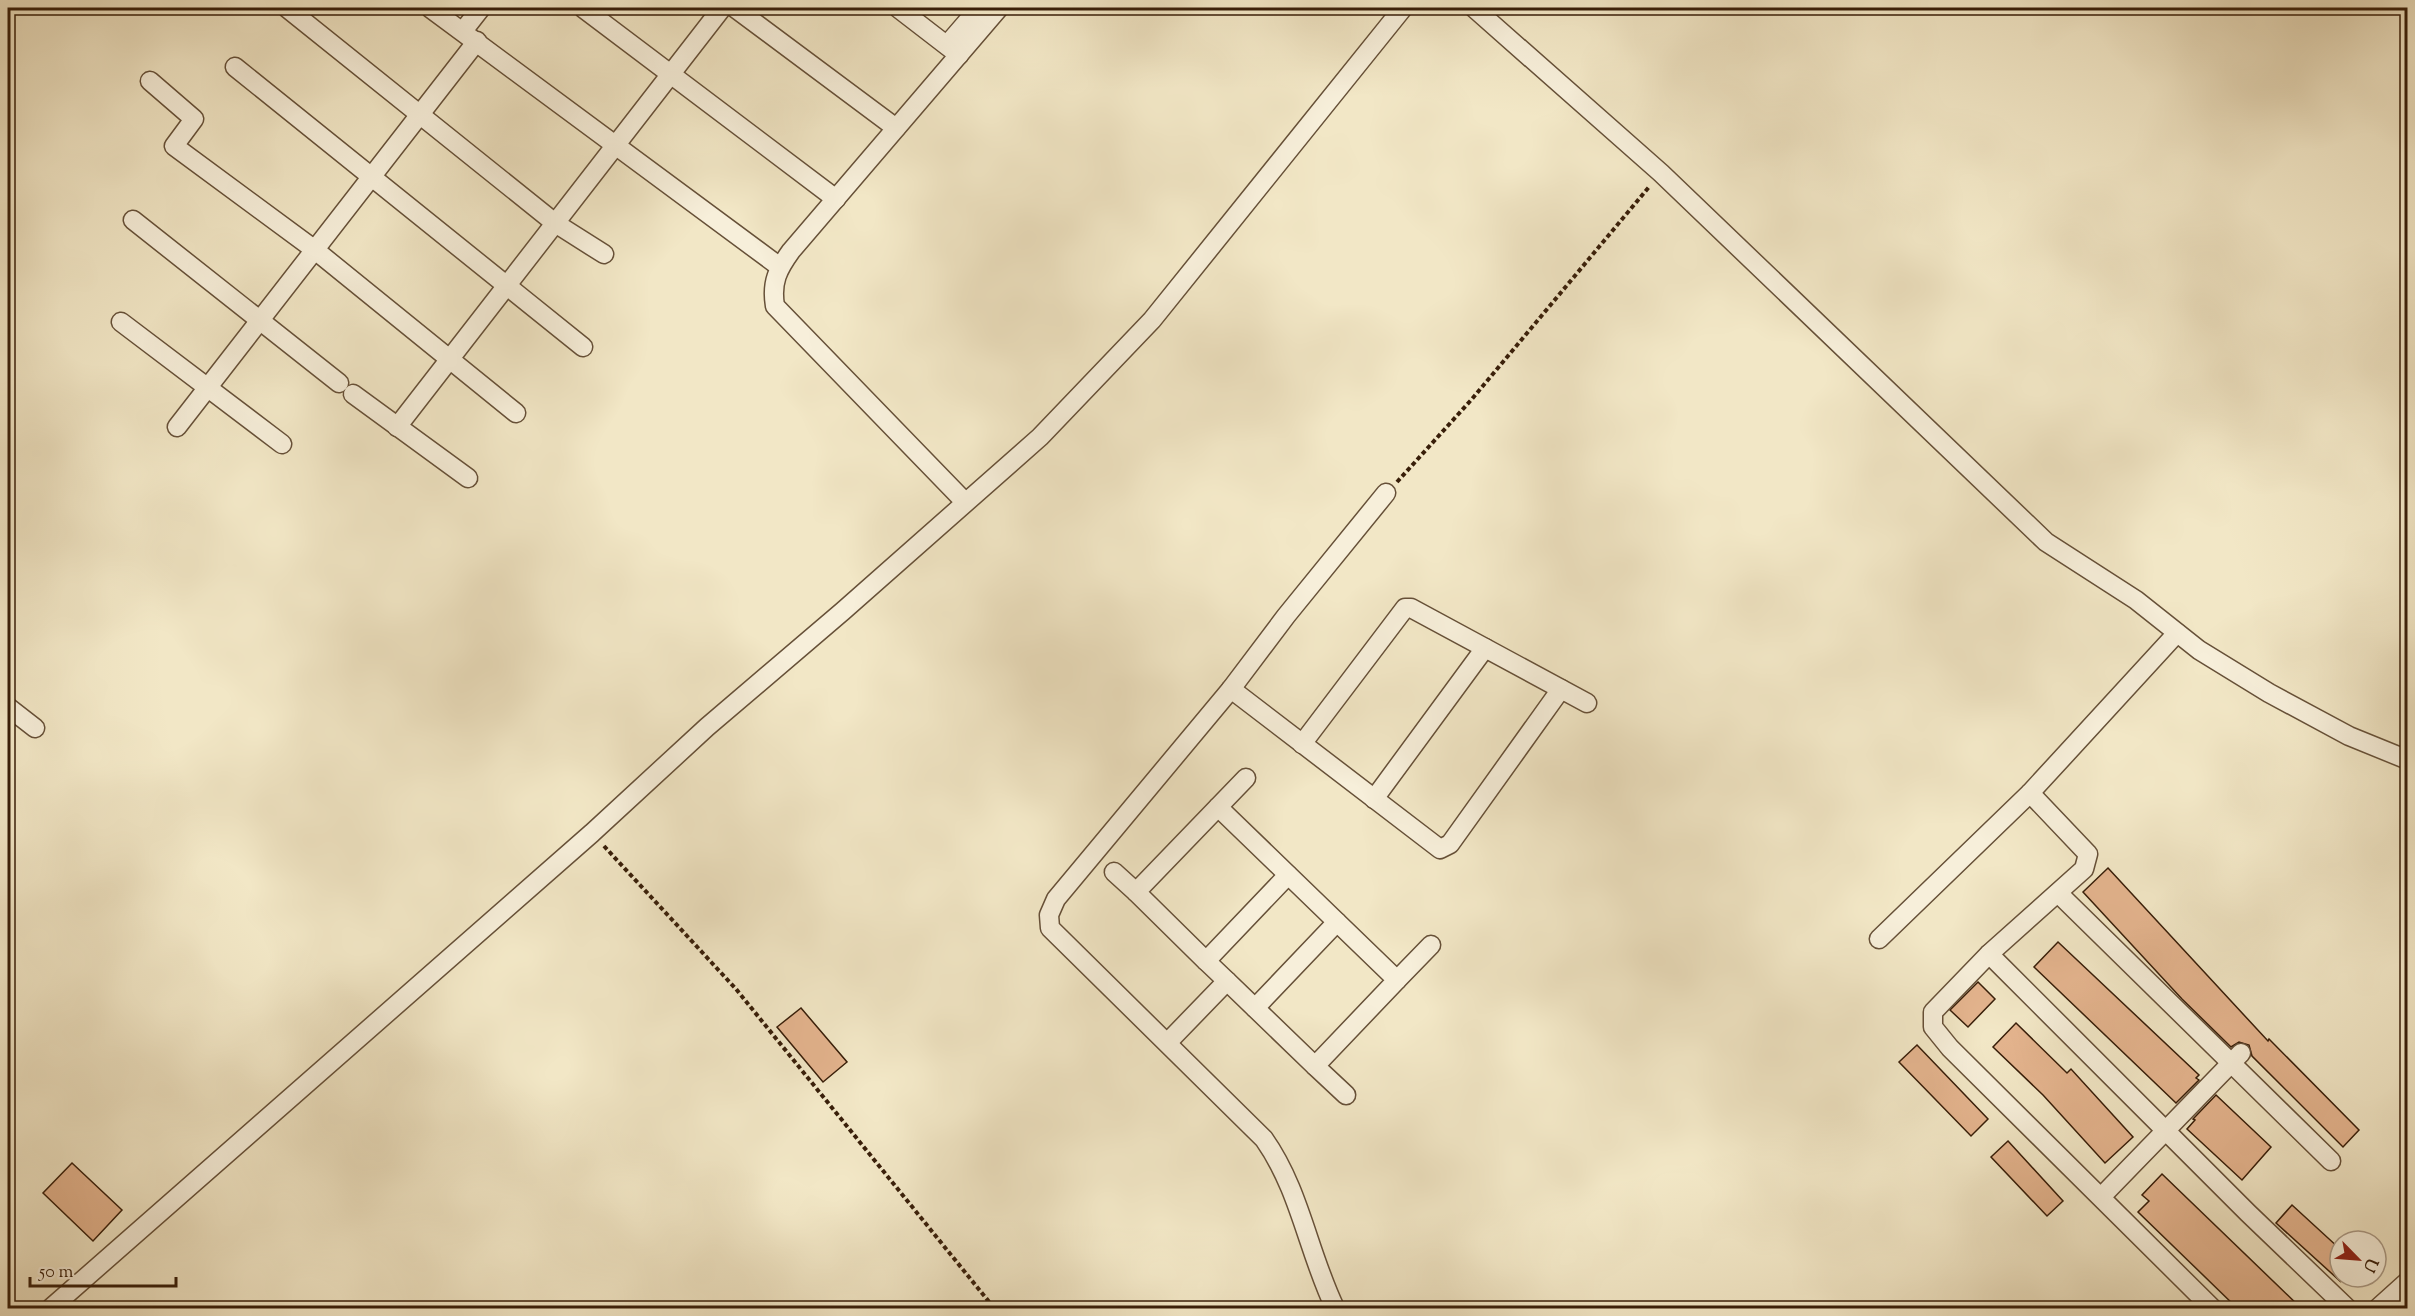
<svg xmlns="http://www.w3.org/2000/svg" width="2415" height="1316" viewBox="0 0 2415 1316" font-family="'Sorts Mill Goudy',serif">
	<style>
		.building { fill: #e4b48e; stroke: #381e09; stroke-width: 1.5 }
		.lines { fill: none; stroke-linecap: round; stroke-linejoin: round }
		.minor-casing { stroke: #665038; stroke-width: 21 }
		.path { stroke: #381e09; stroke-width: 4; stroke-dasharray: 4.5 3; stroke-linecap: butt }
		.minor { stroke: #f7efda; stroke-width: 18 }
	</style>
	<rect width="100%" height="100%" fill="#f2e7c6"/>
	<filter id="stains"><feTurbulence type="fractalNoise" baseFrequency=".00333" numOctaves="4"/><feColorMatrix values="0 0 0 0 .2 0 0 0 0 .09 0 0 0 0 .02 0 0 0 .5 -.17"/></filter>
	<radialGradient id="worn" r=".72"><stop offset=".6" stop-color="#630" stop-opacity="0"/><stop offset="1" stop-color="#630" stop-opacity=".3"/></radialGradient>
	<!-- building -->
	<g class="building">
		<path d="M2108,868L2268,1041L2269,1039L2359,1130L2343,1147L2252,1056L2249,1045L2239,1042L2231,1047L2182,999L2083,892Z"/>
		<path d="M2058,942L2199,1075L2196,1078L2199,1080L2176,1103L2034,967Z"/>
		<path d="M1978,982L1995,999L1968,1027L1950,1010Z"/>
		<path d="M801,1008L847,1062L823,1082L777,1027Z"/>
		<path d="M2016,1023L2067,1073L2071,1069L2133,1137L2105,1163L2043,1095L1993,1047Z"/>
		<path d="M1917,1045L1988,1119L1971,1136L1899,1062Z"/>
		<path d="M2216,1095L2271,1147L2242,1180L2187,1129L2195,1120L2193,1119Z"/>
		<path d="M2008,1141L2063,1201L2047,1216L1991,1157Z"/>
		<path d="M72,1163L122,1210L93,1241L43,1193Z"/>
		<path d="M2162,1174L2301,1308H2237L2138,1212L2149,1201L2142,1195Z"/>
		<path d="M2292,1205L2340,1249V1281L2276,1223Z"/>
	</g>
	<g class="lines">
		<!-- minor casing -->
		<g class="minor-casing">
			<g id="minor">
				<path d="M287,8L555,223L604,254"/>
				<path d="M430,8L780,267"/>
				<path d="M583,8L836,199"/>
				<path d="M735,8L896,128"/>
				<path d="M898,8L959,55"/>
				<path d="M1474,8L1661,173L2046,542L2136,600L2199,650L2269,693L2349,736L2408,760"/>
				<path d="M463,31L481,8"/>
				<path d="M947,45L979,8"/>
				<path d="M235,67L583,347"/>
				<path d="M150,81L194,119L174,146L315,250L516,413"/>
				<path d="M133,220L339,383"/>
				<path d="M121,322L282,444"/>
				<path d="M353,394L468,478"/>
				<path d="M177,427L477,41"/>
				<path d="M397,427L722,8"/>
				<path d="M965,502L775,306C771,282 778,269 791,251L999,8"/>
				<path d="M1231,689L1440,849L1450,844L1561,689"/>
				<path d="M8,707L35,728"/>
				<path d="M1302,744L1405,608H1411L1587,703"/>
				<path d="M2030,793L2088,854L2084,869L1989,954L1933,1012V1027L1950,1048L2212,1308"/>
				<path d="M1374,799L1485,648"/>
				<path d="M1218,807L1246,778"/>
				<path d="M1114,872L1136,892"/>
				<path d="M2058,893L2331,1161"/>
				<path d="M1879,939L2030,793L2177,633"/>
				<path d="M1989,954L2248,1213L2347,1308"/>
				<path d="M1397,980L1431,945"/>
				<path d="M1227,981L1206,961L1288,875"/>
				<path d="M1255,1008L1337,922"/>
				<path d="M1168,1042L1227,981L1315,1066L1397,980L1218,807L1136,892L1206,961"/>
				<path d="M1315,1066L1346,1095"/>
				<path d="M2102,1196L2241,1053"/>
				<path d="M51,1308L592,833L707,727L843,611L1040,437L1152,320L1403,8"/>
				<path d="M1335,1308C1308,1252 1300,1190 1264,1139L1050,928L1049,915L1056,899L1231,689L1286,616L1386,493"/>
				<path d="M2378,1308L2408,1281"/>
			</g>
		</g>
		<!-- path -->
		<g class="path">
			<path d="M1397,482L1472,399L1649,187"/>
			<path d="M604,846L736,989L994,1308"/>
		</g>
		<!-- minor -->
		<use href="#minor" class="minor"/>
	</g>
	<!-- margin -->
	<rect width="2415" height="1316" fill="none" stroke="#f2e7c6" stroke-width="30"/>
	<rect x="9" y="9" width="2397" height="1298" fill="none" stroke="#381e09" stroke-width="3"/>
	<rect x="15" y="15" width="2385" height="1286" fill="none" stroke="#381e09" stroke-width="1.5"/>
	<!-- north arrow -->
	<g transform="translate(2358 1259) rotate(115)"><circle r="28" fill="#f7efda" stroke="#ab9b86" stroke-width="1.5"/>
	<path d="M0-4.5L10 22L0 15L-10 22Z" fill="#8f2418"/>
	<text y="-9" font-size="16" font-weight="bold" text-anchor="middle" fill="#381e09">U</text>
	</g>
	<!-- scale -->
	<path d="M30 1277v9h146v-9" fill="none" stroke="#381e09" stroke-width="3"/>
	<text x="39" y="1277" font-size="18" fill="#381e09" stroke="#f7efda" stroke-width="4.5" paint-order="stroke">50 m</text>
	<rect width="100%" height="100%" filter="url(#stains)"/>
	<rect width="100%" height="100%" fill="url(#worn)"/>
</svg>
